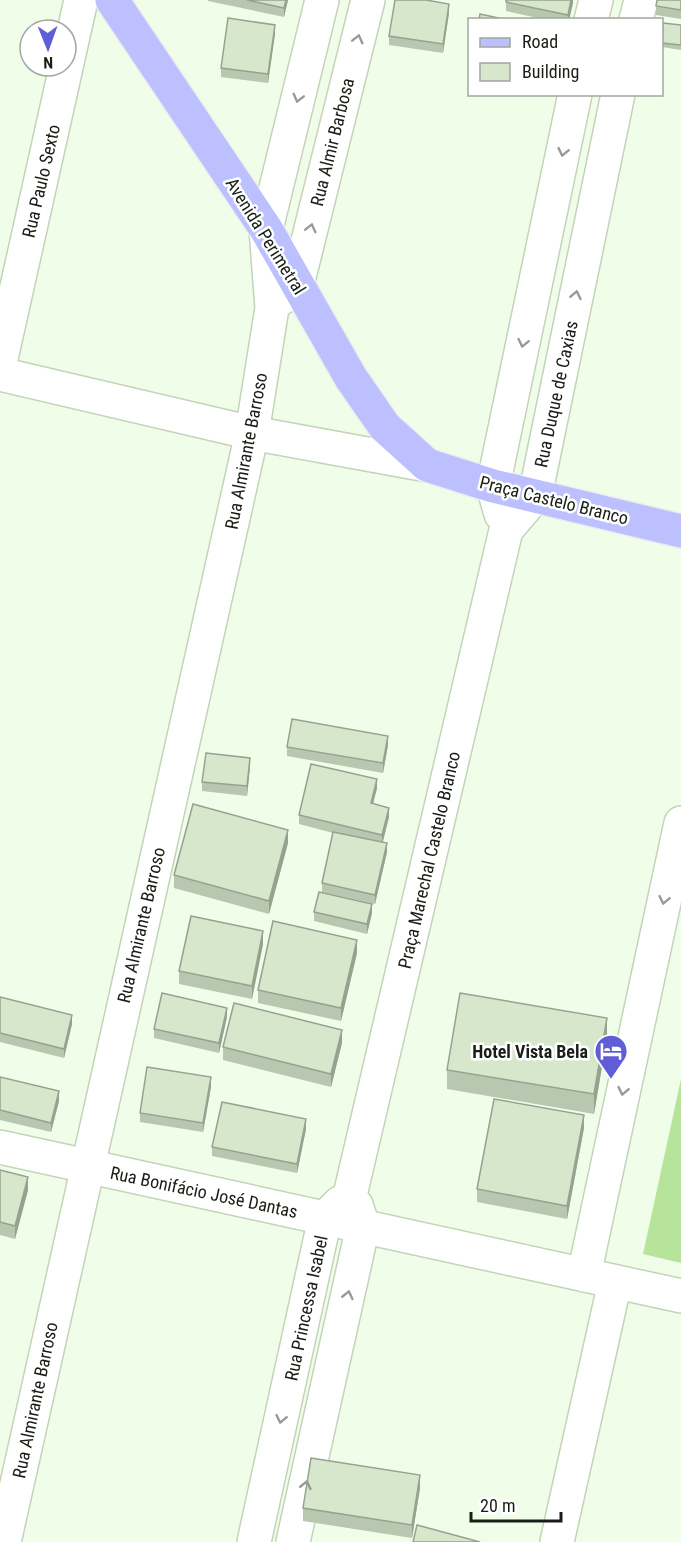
<svg xmlns="http://www.w3.org/2000/svg" width="681" height="1542" viewBox="0 0 681 1542" font-family="'Roboto Condensed',sans-serif">
	<style>
		.green { fill: #b5e49a }
		.lines { fill: none; stroke-linecap: round; stroke-linejoin: round }
		.minor-casing { stroke: #c3d4b9; stroke-width: 36 }
		.primary-casing { stroke: #ededec; stroke-width: 36 }
		.minor { stroke: #fff; stroke-width: 33 }
		.primary { stroke: #bcc0fe; stroke-width: 33 }
		.wall { fill: #b8c7af }
		.shaded-wall { fill: #96a28f }
		.building { fill: #d6e7cc; stroke: #96a28f; stroke-width: 1.5 }
		.oneway { stroke: #989a96 }
		.labels { text-anchor: middle; dominant-baseline: central; stroke-width: 5; stroke-linejoin: round; paint-order: stroke }
		.street-label { font-size: 18px; fill: #191f16; stroke: #fff }
		.poi-label { font-size: 18px; font-weight: bold; fill: #191f16; stroke: #fff; text-anchor: end }
	</style>
	<rect width="100%" height="100%" fill="#f0fee9"/>
	<!-- green -->
	<path class="green" d="M681,1079V1263L643,1254Z"/>
	<g class="lines">
		<!-- minor casing -->
		<g class="minor-casing">
			<g id="minor">
				<path d="M591,20L596,0"/>
				<path d="M636,20L641,0"/>
				<path d="M282,298L297,285L368,0"/>
				<path d="M0,363L81,0"/>
				<path d="M0,374L252,433L427,465"/>
				<path d="M501,514L493,486L575,94"/>
				<path d="M0,1147L681,1296"/>
				<path d="M351,1191L506,530L535,496L618,94"/>
				<path d="M584,1275L681,823"/>
				<path d="M4,1542L252,433L272,308L266,229L322,0"/>
				<path d="M254,1542L325,1218L340,1203"/>
				<path d="M293,1542L363,1226L356,1205"/>
				<path d="M557,1542L615,1282"/>
			</g>
		</g>
		<!-- primary casing -->
		<g class="primary-casing">
			<path id="primary" d="M112,0L266,229L351,378L385,427L427,465L493,486L681,531"/>
		</g>
		<!-- minor -->
		<use href="#minor" class="minor"/>
		<!-- primary -->
		<use href="#primary" class="primary"/>
	</g>
	<!-- wall -->
	<g class="wall">
		<path d="M208,0H288L284,17L208,1Z"/>
		<path d="M506,0H573V3L569,20H547L506,11Z"/>
		<path d="M681,0V19L656,15V6Z"/>
		<path d="M449,13L443,53L389,45V36Z"/>
		<path d="M681,25V50L662,47V33Z"/>
		<path d="M275,34L268,83L221,77V68Z"/>
		<path d="M388,745L383,773L287,756V747Z"/>
		<path d="M250,767L247,796L202,791V782Z"/>
		<path d="M377,788L373,803L389,817L383,842L387,852L375,904L322,892V883L333,833L299,824V815Z"/>
		<path d="M288,843L269,914L174,888V875Z"/>
		<path d="M314,912L372,913L367,934L314,921Z"/>
		<path d="M263,944L252,999L179,984V971Z"/>
		<path d="M357,953L341,1021L258,1003V990Z"/>
		<path d="M0,997L72,1024L64,1058L0,1042Z"/>
		<path d="M227,1017L219,1053L154,1038V1029Z"/>
		<path d="M607,1037L594,1114L447,1089V1070Z"/>
		<path d="M342,1043L331,1087L223,1060V1047Z"/>
		<path d="M0,1077L59,1101L51,1132L0,1120Z"/>
		<path d="M211,1087L203,1132L140,1122V1113Z"/>
		<path d="M584,1128L567,1219L477,1202V1189Z"/>
		<path d="M306,1129L297,1173L212,1156V1147Z"/>
		<path d="M0,1170L28,1190L15,1239L0,1235Z"/>
		<path d="M420,1488L412,1538L303,1521V1508Z"/>
	</g>
	<!-- shaded-wall -->
	<g class="shaded-wall">
		<path d="M286,0H288L284,17V8Z"/>
		<path d="M571,0H573V3L569,20H568V15Z"/>
		<path d="M449,4V13L443,53V44Z"/>
		<path d="M275,25V34L268,83V74Z"/>
		<path d="M388,736V745L383,773V763Z"/>
		<path d="M250,758V767L247,796V786Z"/>
		<path d="M377,779V788L371,812V803Z"/>
		<path d="M389,808V817L382,844V835Z"/>
		<path d="M288,830V843L269,914V901Z"/>
		<path d="M387,843V852L375,904V895Z"/>
		<path d="M372,904V913L367,934V924Z"/>
		<path d="M263,931V944L252,999V986Z"/>
		<path d="M357,940V953L341,1021V1008Z"/>
		<path d="M227,1008V1017L219,1053V1043Z"/>
		<path d="M72,1015V1024L64,1058V1049Z"/>
		<path d="M607,1018V1037L594,1114V1094Z"/>
		<path d="M342,1030V1043L331,1087V1074Z"/>
		<path d="M211,1077V1087L203,1132V1123Z"/>
		<path d="M59,1091V1101L51,1132V1123Z"/>
		<path d="M584,1115V1128L567,1219V1206Z"/>
		<path d="M306,1119V1129L297,1173V1164Z"/>
		<path d="M28,1177V1190L15,1239V1226Z"/>
		<path d="M420,1475V1488L412,1538V1525Z"/>
	</g>
	<!-- building -->
	<g class="building">
		<path d="M247,0H286L284,8Z"/>
		<path d="M395,0H426L449,4L443,44L389,36Z"/>
		<path d="M506,0H571L568,15L506,2Z"/>
		<path d="M657,0H681V10L656,6Z"/>
		<path d="M480,14L508,20H479Z"/>
		<path d="M228,18L275,25L268,74L221,68Z"/>
		<path d="M663,23L681,25V45L662,43Z"/>
		<path d="M292,719L388,736L383,763L287,747Z"/>
		<path d="M206,753L250,758L247,786L202,782Z"/>
		<path d="M311,764L377,779L371,803L389,808L382,835L299,815Z"/>
		<path d="M193,804L288,830L269,901L174,875Z"/>
		<path d="M333,832L387,843L375,895L322,883Z"/>
		<path d="M319,892L372,904L367,924L314,912Z"/>
		<path d="M191,916L263,931L252,986L179,971Z"/>
		<path d="M273,921L357,940L341,1008L258,990Z"/>
		<path d="M162,993L227,1008L219,1043L154,1029Z"/>
		<path d="M460,993L607,1018L594,1094L447,1070Z"/>
		<path d="M0,997L72,1015L64,1049L0,1033Z"/>
		<path d="M234,1003L342,1030L331,1074L223,1047Z"/>
		<path d="M147,1067L211,1077L203,1123L140,1113Z"/>
		<path d="M0,1077L59,1091L51,1123L0,1110Z"/>
		<path d="M494,1099L584,1115L567,1206L477,1189Z"/>
		<path d="M222,1102L306,1119L297,1164L212,1147Z"/>
		<path d="M0,1170L28,1177L15,1226L0,1222Z"/>
		<path d="M311,1458L420,1475L412,1525L303,1508Z"/>
		<path d="M417,1525L480,1542H413Z"/>
	</g>
	<!-- one-way arrows -->
	<defs><path id="oneway-chevron" d="M-2-3.5L2.5 0L-2 3.5" fill="none" stroke-width="1.6" stroke-linecap="round" stroke-linejoin="round" transform="scale(1.5)"/></defs>
	<g class="oneway">
		<use href="#oneway-chevron" transform="translate(358 39) rotate(-76)"/>
		<use href="#oneway-chevron" transform="translate(298 98) rotate(104)"/>
		<use href="#oneway-chevron" transform="translate(563 152) rotate(102)"/>
		<use href="#oneway-chevron" transform="translate(311 228) rotate(-76)"/>
		<use href="#oneway-chevron" transform="translate(576 295) rotate(-78)"/>
		<use href="#oneway-chevron" transform="translate(523 343) rotate(102)"/>
		<use href="#oneway-chevron" transform="translate(664 900) rotate(102)"/>
		<use href="#oneway-chevron" transform="translate(623 1091) rotate(102)"/>
		<use href="#oneway-chevron" transform="translate(348 1295) rotate(-77)"/>
		<use href="#oneway-chevron" transform="translate(281 1419) rotate(102)"/>
		<use href="#oneway-chevron" transform="translate(306 1485) rotate(-77)"/>
	</g>
	<!-- icons -->
	<defs>
		<g id="hotel-pin" transform="scale(1.725)"><path d="M0 17L-7.5 6A9.5 9.5 0 1 1 7.5 6Z" fill="#5f5ed6" stroke="#fff"/><path d="M-6-4.5h1.5V1H6V5H4.5V3h-9V5H-6ZM-4 0a1.8 1.8 0 1 1 3.6 0ZM.5 0V-2.5h3Q6-2.5 6 0Z" fill="#fff"/></g>
	</defs>
	<g fill-rule="evenodd">
		<use href="#hotel-pin" x="611" y="1051"/>
	</g>
	<g class="labels">
		<!-- street labels -->
		<g class="street-label">
			<text transform="translate(332 142) rotate(-76)">Rua Almir Barbosa</text>
			<text transform="translate(41 181) rotate(-77)">Rua Paulo Sexto</text>
			<text transform="translate(266 236) rotate(58)">Avenida Perimetral</text>
			<text transform="translate(556 394) rotate(-78)">Rua Duque de Caxias</text>
			<text transform="translate(246 451) rotate(-79)">Rua Almirante Barroso</text>
			<text transform="translate(554 500) rotate(14)">Praça Castelo Branco</text>
			<text transform="translate(429 860) rotate(-77)">Praça Marechal Castelo Branco</text>
			<text transform="translate(141 925) rotate(-77)">Rua Almirante Barroso</text>
			<text transform="translate(204 1192) rotate(12)">Rua Bonifácio José Dantas</text>
			<text transform="translate(306 1308) rotate(-78)">Rua Princessa Isabel</text>
			<text transform="translate(35 1400) rotate(-78)">Rua Almirante Barroso</text>
		</g>
		<!-- poi labels -->
		<g class="poi-label">
			<text x="588" y="1051">Hotel Vista Bela</text>
		</g>
	</g>
	<!-- legend -->
	<rect x="468" y="18" width="195" height="78" fill="#ffffff" stroke="#a3a5a2" stroke-width="1.5"/>
	<rect x="480" y="38" width="30" height="9" fill="#bcc0fe" stroke="#a3a5a2" stroke-width="1.5"/>
	<text x="522" y="48" font-size="18" fill="#191f16">Road</text>
	<rect x="480" y="63" width="30" height="18" fill="#d6e7cc" stroke="#a3a5a2" stroke-width="1.5"/>
	<text x="522" y="78" font-size="18" fill="#191f16">Building</text>
	<!-- north arrow -->
	<g transform="translate(48 48) rotate(179)"><circle r="28" fill="#ffffff" stroke="#a3a5a2" stroke-width="1.5"/>
	<path d="M0-4.5L10 22L0 15L-10 22Z" fill="#5f5ed6"/>
	<text y="-9" font-size="16" font-weight="bold" text-anchor="middle" fill="#191f16">N</text>
	</g>
	<!-- scale -->
	<path d="M471 1512v9h90v-9" fill="none" stroke="#191f16" stroke-width="3"/>
	<text x="480" y="1512" font-size="18" fill="#191f16" stroke="#ffffff" stroke-width="4.5" paint-order="stroke">20 m</text>
</svg>
